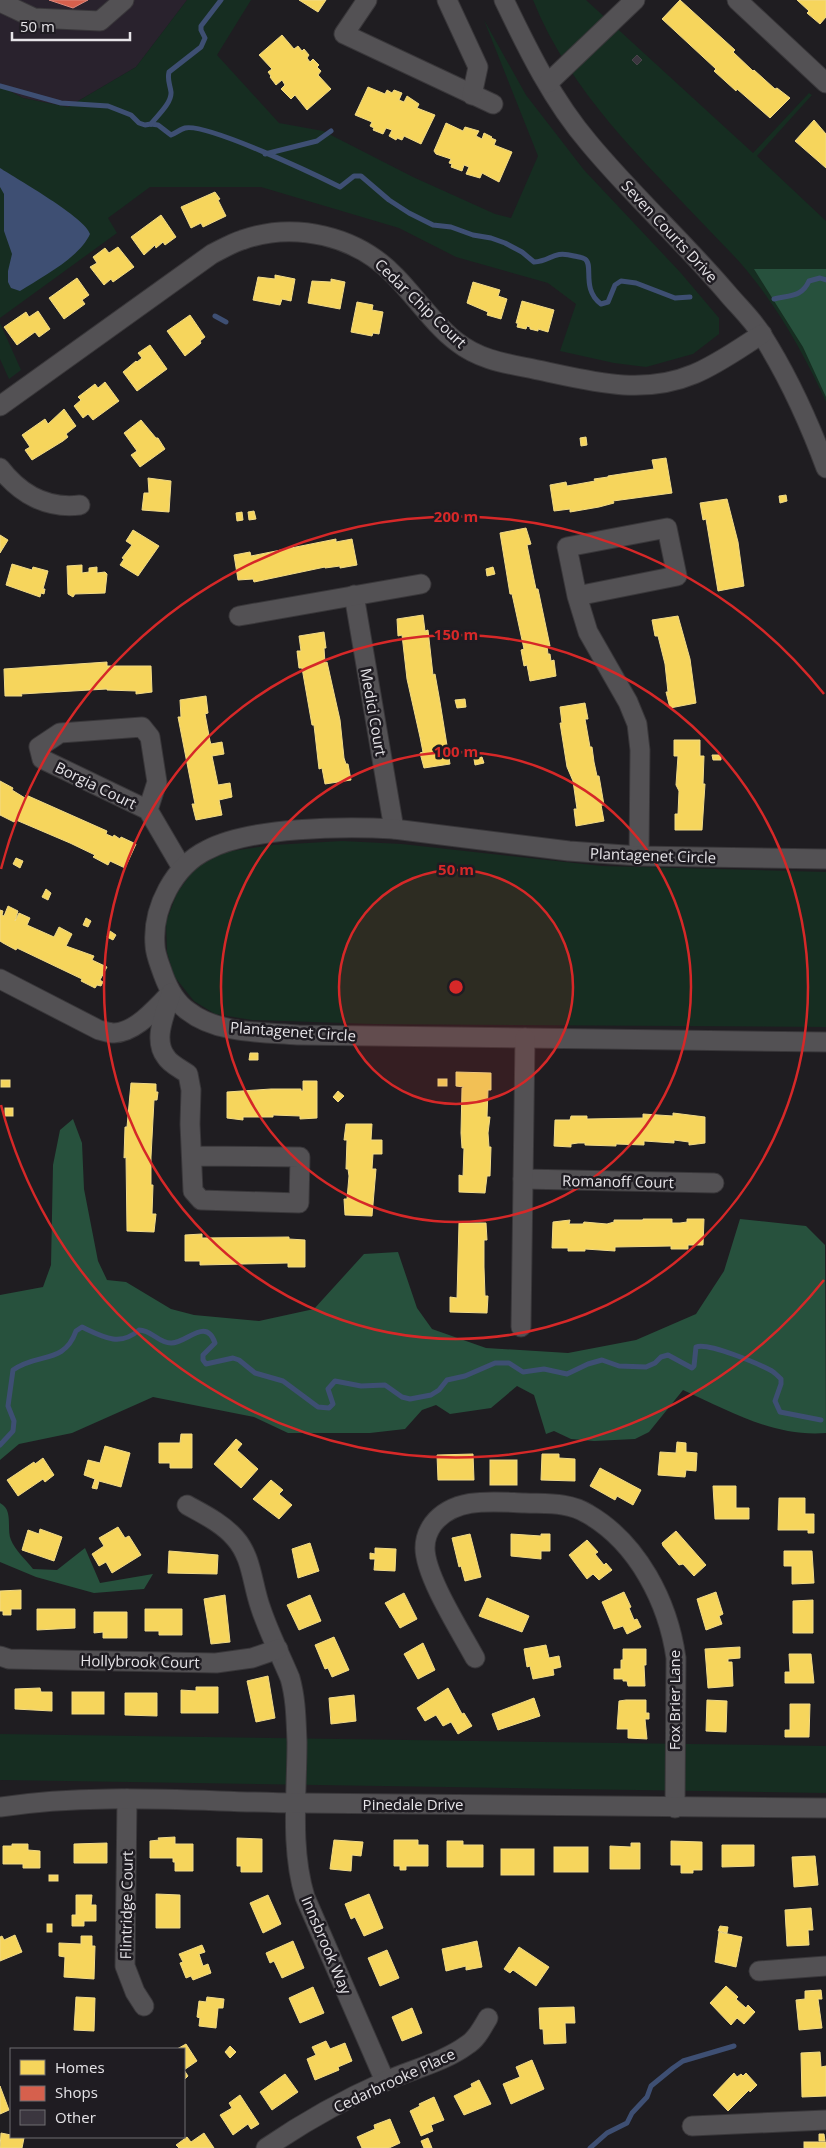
<svg xmlns="http://www.w3.org/2000/svg" width="826" height="2148" viewBox="0 0 826 2148" font-family="'Open Sans',sans-serif">
	<style>
		.built { fill: #29222d }
		.green { fill: #162d21 }
		.forest { fill: #27513d }
		.water { fill: #3e4f73 }
		.homes { fill: #f6d55c; stroke: #f1da86 }
		.shops { fill: #d6604d; stroke: #db887c }
		.lines { fill: none; stroke-linecap: round; stroke-linejoin: round }
		.stream { stroke: #3e4f73; stroke-width: 5 }
		.building { fill: #3b363f; stroke: #464448 }
		.minor-casing { stroke: #39373a; stroke-width: 21 }
		.minor { stroke: #535154; stroke-width: 19 }
		.ring { fill: none; stroke: #d62828; stroke-width: 2.5 }
		.labels { text-anchor: middle; dominant-baseline: central; stroke-width: 5; stroke-linejoin: round; paint-order: stroke }
		.street-label { font-size: 15px; fill: #e6e4e8; stroke: #1f1c22 }
		.centre { fill: #d62828; stroke: #1f1c22; stroke-width: 2.5 }
		.ring-label { font-size: 15px; text-anchor: middle; font-weight: bold; fill: #d62828; stroke: #1f1c22; stroke-width: 5; stroke-linejoin: round; paint-order: stroke }
	</style>
	<rect width="100%" height="100%" fill="#1f1d21"/>
	<!-- built -->
	<path class="built" d="M0,0H187L136,67L68,107L23,98L0,86Z"/>
	<!-- green -->
	<g class="green">
		<path d="M187,0H251L217,55L279,123L323,131L413,177L495,214L511,218L538,156L484,20L526,95L584,170L680,272L719,318V334L693,354L646,367L614,363L560,351L576,304L548,283L456,257L399,228L261,187H150L108,218L117,233L0,318V86L23,98L68,107L136,67Z"/>
		<path d="M533,0H586L753,153L809,93L812,95L757,156L826,221V402C805,356 780,311 748,272C736,257 722,244 709,230C642,159 570,92 533,0Z"/>
		<path d="M0,323L21,370L9,379L0,359Z"/>
		<path d="M342,841L402,844L602,866L826,872V1027L373,1024L252,1020L215,1014L194,1001L174,976L167,952L166,922L177,893L196,867L225,852L273,845Z"/>
		<path d="M0,1734L826,1746V1793L0,1780Z"/>
	</g>
	<!-- forest -->
	<g class="forest">
		<path d="M754,269H826V397L803,347Z"/>
		<path d="M73,1119L82,1143L84,1189L98,1261L107,1280L126,1282L171,1309L194,1315L259,1321L314,1309L364,1254L398,1252L417,1308L432,1329L486,1348L568,1353L636,1340L696,1314L724,1271L740,1219L806,1226L825,1245L826,1433C773,1437 730,1411 683,1390L649,1432L635,1439L594,1441L571,1439L554,1431L546,1434L534,1395L517,1386L491,1408L450,1414L436,1405L422,1410L405,1429L370,1433H288L254,1417L153,1397L72,1433L19,1444L0,1460V1295L43,1287L51,1265L53,1165L60,1130Z"/>
		<path d="M0,1503C14,1510 6,1529 11,1540C15,1550 26,1560 33,1569L57,1570L85,1548L100,1583L153,1574L144,1589L94,1593L36,1577L0,1562Z"/>
	</g>
	<!-- water -->
	<path class="water" d="M0,168C17,179 86,218 90,234C79,258 42,277 20,291L11,288L8,282V271L12,254L4,231V194L0,187Z"/>
	<!-- homes -->
	<g class="homes">
		<path d="M299,0H326L318,12Z"/>
		<path d="M680,0L735,50L733,52L753,71L754,70L775,89L777,88L790,98L770,118L737,89L736,91L714,71L716,69L662,19Z"/>
		<path d="M797,0H826V17L820,24L807,13L809,11Z"/>
		<path d="M282,35L294,49L298,46L302,51L304,49L309,55L307,58L310,62L313,59L319,65L317,67L321,71L318,75L331,89L307,110L295,95L291,99L281,89L285,85L282,80L276,85L270,77L271,76L268,72L272,69L259,55Z"/>
		<path d="M368,87L385,94L387,90L392,93L394,90L402,93L399,100L404,102L407,96L419,104L417,108L435,115L421,144L404,136L402,140L397,138L396,140L389,136L392,130L386,128L383,134L373,130L374,128L370,126L372,122L355,115Z"/>
		<path d="M814,120L826,134V168L795,141Z"/>
		<path d="M446,123L463,131L465,127L479,131L476,136L482,139L484,133L492,137L491,138L496,140L494,145L512,152L499,182L482,173L480,178L466,174L469,167L464,165L462,171L451,167L452,164L449,163L451,159L436,154L434,151Z"/>
		<path d="M215,192L220,199L218,200L226,216L203,227L201,223L191,228L181,207Z"/>
		<path d="M161,215L176,237L165,245L163,242L156,248L155,245L144,255L131,237Z"/>
		<path d="M118,247L134,267L113,282L111,279L104,285L90,267L97,263L93,257L105,248L109,253Z"/>
		<path d="M275,275L295,279L291,301L282,299L280,305L253,300L258,277L275,279Z"/>
		<path d="M77,278L89,295L82,300L85,304L64,319L49,298Z"/>
		<path d="M331,279L345,282L340,309L308,303L312,281L331,282Z"/>
		<path d="M473,282L500,290L498,296L507,299L501,319L487,315L488,312L467,303Z"/>
		<path d="M522,301L554,310L548,332L538,329V331L530,329V327L527,326L526,329L517,327L518,323H516Z"/>
		<path d="M357,302L373,305L372,310L383,312L379,334L373,333L372,336L351,332Z"/>
		<path d="M38,311L50,329L39,337L35,332L17,345L4,327L26,312L29,317Z"/>
		<path d="M190,315L205,337L200,341L201,343L185,356L167,331Z"/>
		<path d="M150,345L167,369L137,391L123,372L136,361L137,362L142,358L138,353Z"/>
		<path d="M105,382L119,401L93,420L88,414L83,418L74,406L81,400L78,397L95,384L98,388Z"/>
		<path d="M64,409L76,426L66,434L68,437L63,441L32,460L25,450L30,447L22,435L45,419L48,424Z"/>
		<path d="M141,420L156,438H158L165,449L140,467L131,455L137,451L124,433Z"/>
		<path d="M586,437L587,445L581,446L580,438Z"/>
		<path d="M666,458L672,493L613,501L614,503L599,507L570,512V509L554,511L550,485L566,482L567,486L595,481L594,479L608,477V476L654,469L652,460Z"/>
		<path d="M148,478L171,481L169,512L142,510L144,493H149Z"/>
		<path d="M786,495L787,501L780,503L779,496Z"/>
		<path d="M727,499L738,542L744,586L718,591L706,519L703,520L700,503Z"/>
		<path d="M254,511L256,519L249,520L248,512Z"/>
		<path d="M242,512L243,520L237,521L236,513Z"/>
		<path d="M526,528L531,544L527,545L536,589H538L550,646H547L548,654H550L551,661L554,660L556,676L530,681L527,665L524,666L521,650L524,649L512,594H510L500,533Z"/>
		<path d="M133,530L159,546L138,576L120,565L124,559L122,558L132,545L126,541Z"/>
		<path d="M0,535L8,540L0,553Z"/>
		<path d="M336,539V542L352,539L357,565L340,568V566L325,568V567L254,582L253,579L238,580L234,555L250,552L251,556Z"/>
		<path d="M12,564L32,570L33,567L48,571L43,589H45L44,594L41,593L40,597L6,585Z"/>
		<path d="M82,565V573L89,572V568L97,567V573L105,572L107,574L105,593L75,594L73,597L68,594L67,566Z"/>
		<path d="M493,567L495,574L487,576L486,569Z"/>
		<path d="M423,615L425,631L428,630L433,675L435,674L440,702L450,764L424,768L420,753L423,752L420,737L407,679L402,635L398,636L397,619Z"/>
		<path d="M678,616L690,659L696,703L670,708L666,692H668L665,664L658,636H655L652,620Z"/>
		<path d="M324,632L326,648H324L325,663L327,662L340,720L344,758L346,764H348L351,780L325,784L322,768L319,769L314,725H312L302,668H299L297,651H301L299,636Z"/>
		<path d="M107,662V666H151L152,692L136,694V691L107,690V689L21,694L22,696H5L4,669Z"/>
		<path d="M206,696L208,713L205,714L210,741L211,744L222,742L224,754L212,756L218,785L230,783L232,797L219,800L222,815L196,820L192,804H195L178,717H181L180,700Z"/>
		<path d="M465,699L466,707L457,708L455,700Z"/>
		<path d="M585,703L588,719H585L590,747H592L594,762L597,776H599L604,805H601L604,821L576,826L574,809H577L573,781L567,767L560,723H562L560,707Z"/>
		<path d="M674,740H700V756H704L703,784H705L702,830H675V814H678L679,791L676,785L678,756H674Z"/>
		<path d="M712,755H721V760H713Z"/>
		<path d="M482,757L484,763L475,765L474,759Z"/>
		<path d="M0,781L13,788L12,790L25,798L26,795L107,831L106,834L113,837L114,835L120,839L121,837L136,844L125,868L110,861L108,865L93,857L95,855L70,843L16,820L14,822L0,815Z"/>
		<path d="M16,858L23,861L20,868L13,864Z"/>
		<path d="M46,889L51,893L48,900L42,897Z"/>
		<path d="M8,906L18,911L15,921L19,913L30,918L27,925L54,937L59,927L72,934L66,946L94,956L92,960L107,967L100,980L103,982L101,986L97,985L95,988L81,981L82,979L17,948L16,950L3,943L0,941V910L3,911L2,915L4,916Z"/>
		<path d="M86,918L91,921L88,927L83,925Z"/>
		<path d="M110,931L116,935L113,940L107,937Z"/>
		<path d="M250,1053H258V1060H249Z"/>
		<path d="M456,1072L491,1073V1090H488L487,1117H490L488,1133L489,1147H491L490,1176H487L485,1193L459,1192V1175L463,1176L464,1148H462L461,1133L462,1088L464,1087L456,1086Z"/>
		<rect x="438" y="1079" width="9" height="7"/>
		<rect x="1" y="1080" width="9" height="7"/>
		<path d="M303,1081H317V1118L300,1119V1116L273,1115V1117H243V1120L227,1118V1092L271,1089H301V1091H303Z"/>
		<path d="M131,1083L156,1084V1092H158L157,1100H154L151,1157V1185H153L152,1214H156L154,1232L127,1231L126,1157L124,1158L125,1127H127Z"/>
		<path d="M338,1091L344,1096L338,1102L333,1097Z"/>
		<rect x="5" y="1108" width="8" height="8"/>
		<path d="M673,1113L705,1117V1143L689,1145V1142L674,1140V1143L644,1141V1145L616,1144V1146L585,1145V1143H578L571,1144V1147L554,1146L555,1120H570L571,1116H587V1119L643,1118V1114L673,1116Z"/>
		<path d="M346,1124H372L371,1140H382V1154H373L372,1169H376L372,1216L345,1215L344,1199H347L349,1176L348,1169H346L347,1140H344Z"/>
		<path d="M643,1219H672V1223H680L687,1222V1219H704L703,1245H688V1249H671V1246L615,1247V1251L585,1249V1251H568V1248H552L553,1222L570,1220L569,1224H583L584,1222L607,1224L614,1222V1220H643Z"/>
		<path d="M459,1223H486L487,1240H484V1267L485,1296H488L487,1313L450,1312V1297L457,1298Z"/>
		<path d="M202,1234V1238L289,1237V1239L305,1240V1267H288V1263L200,1265V1261H185V1235Z"/>
		<path d="M181,1434H192V1468H170V1463H159V1443H180Z"/>
		<path d="M236,1439L242,1444L237,1450L258,1469L241,1488L214,1464Z"/>
		<path d="M677,1442L686,1443V1452L697,1453L696,1471L686,1470L685,1477L658,1475L660,1452L676,1453Z"/>
		<path d="M105,1446L130,1453L121,1487L99,1481L97,1489L92,1488L95,1479L84,1475L88,1460L100,1463Z"/>
		<path d="M473,1454L474,1480H438L437,1455Z"/>
		<path d="M542,1454H559V1458L575,1459V1481L541,1480Z"/>
		<path d="M43,1458L54,1475L45,1482L43,1479L18,1496L7,1480L34,1462L35,1464Z"/>
		<rect x="490" y="1460" width="27" height="25"/>
		<path d="M600,1468L641,1490L633,1505L617,1496L615,1500L590,1486Z"/>
		<path d="M271,1480L283,1490L279,1494L292,1505L279,1519L253,1499Z"/>
		<path d="M713,1486H736V1508H749V1519H715Z"/>
		<path d="M779,1498H805V1514H814V1533H808V1530H778Z"/>
		<path d="M118,1527L125,1538L129,1536L141,1555L112,1573L106,1562L99,1566L92,1554L104,1546L99,1538Z"/>
		<path d="M40,1529L62,1537L54,1561L22,1550L28,1530L39,1534Z"/>
		<path d="M676,1531L706,1565L694,1576L683,1564L679,1565L663,1546L662,1543Z"/>
		<path d="M470,1534L481,1577L465,1581L461,1566L459,1567L452,1538Z"/>
		<path d="M511,1534L541,1536V1534H550V1551H541V1559L511,1556Z"/>
		<path d="M587,1540L598,1552L595,1554L604,1565L606,1563L612,1570L599,1580L593,1574L587,1579L569,1555Z"/>
		<path d="M310,1543L319,1571L298,1578L292,1549Z"/>
		<path d="M375,1548L396,1549L395,1571L374,1570L375,1559H370V1553L375,1554Z"/>
		<path d="M169,1551L218,1555L217,1574L168,1573Z"/>
		<path d="M784,1551H812L814,1583L792,1584V1566H784Z"/>
		<path d="M21,1590V1609H11V1615H3V1611H0V1591Z"/>
		<path d="M624,1592L631,1607L629,1608L634,1620L637,1619L641,1627L627,1634L623,1626L614,1629L602,1602Z"/>
		<path d="M716,1592L723,1614L719,1616L722,1624L706,1630L697,1599Z"/>
		<path d="M404,1593L417,1619L400,1628L385,1603Z"/>
		<path d="M225,1595L230,1642L211,1644L204,1599Z"/>
		<path d="M310,1595L321,1621L299,1630L287,1605Z"/>
		<path d="M487,1598L529,1616L522,1632L479,1616Z"/>
		<path d="M813,1600V1633H793V1601Z"/>
		<path d="M37,1609H75V1628L37,1630Z"/>
		<path d="M145,1609H182V1635H159V1631H145Z"/>
		<path d="M94,1612H127V1638H103V1632L94,1633Z"/>
		<path d="M334,1637L349,1670L332,1677L328,1668L325,1669L315,1645Z"/>
		<path d="M423,1643L435,1670L418,1679L404,1654Z"/>
		<path d="M546,1645L549,1658L559,1656L561,1667L553,1669L554,1675L533,1679L530,1666L527,1667L524,1649Z"/>
		<path d="M740,1647V1658L728,1659V1662H732L733,1686L708,1688L705,1649Z"/>
		<path d="M623,1649H646V1665H644L645,1686H628L627,1681H623V1679H614V1669H621V1660H623Z"/>
		<path d="M789,1654H811L814,1683H785V1672H790Z"/>
		<path d="M268,1676L275,1718L256,1722L247,1681Z"/>
		<path d="M196,1687H218V1713H181V1690L196,1691Z"/>
		<path d="M40,1688L41,1692H52V1711L15,1709V1689Z"/>
		<path d="M448,1688L462,1714L464,1713L472,1726L458,1734L451,1722L443,1726L436,1715L425,1721L417,1708Z"/>
		<rect x="72" y="1692" width="32" height="22"/>
		<path d="M125,1693H157V1716L125,1715Z"/>
		<path d="M354,1695L356,1721L331,1724L329,1698Z"/>
		<path d="M534,1698L540,1716L498,1730L492,1714Z"/>
		<path d="M626,1700H646V1713H649V1719H645L647,1739L628,1738V1729H617L619,1701Z"/>
		<path d="M707,1700L727,1701L726,1732L706,1731Z"/>
		<path d="M790,1704H810L809,1737H785V1730H790Z"/>
		<path d="M175,1837V1844H193V1871H175V1862H173V1858H150V1841L159,1840L158,1838Z"/>
		<path d="M237,1838L262,1839V1872H241V1866H237Z"/>
		<path d="M334,1840L363,1842L361,1856L352,1855L351,1871L330,1869Z"/>
		<path d="M394,1840H418V1845H428V1866H406V1870H400V1866H394Z"/>
		<path d="M447,1841H463V1845H483V1867H447Z"/>
		<path d="M671,1841L702,1842V1870H693V1873H681V1865H671Z"/>
		<path d="M107,1843V1863H74V1844Z"/>
		<path d="M631,1843H640V1869H610V1846L631,1847Z"/>
		<path d="M12,1844H28V1850L40,1851V1868H23V1864H3V1846H12Z"/>
		<path d="M722,1845H754V1866L722,1867Z"/>
		<rect x="554" y="1847" width="34" height="25"/>
		<rect x="501" y="1849" width="33" height="26"/>
		<path d="M815,1856L818,1885L794,1887L792,1857Z"/>
		<rect x="49" y="1875" width="9" height="6"/>
		<path d="M156,1894L180,1895V1928H156Z"/>
		<path d="M369,1894L383,1928L364,1936L355,1917L351,1919L345,1904Z"/>
		<path d="M76,1895H92L91,1905H96V1921H84V1926H72V1915H76Z"/>
		<path d="M268,1895L281,1924L263,1933L250,1903Z"/>
		<path d="M811,1908L813,1930H808L809,1945L787,1946L785,1910Z"/>
		<rect x="47" y="1924" width="5" height="8"/>
		<path d="M720,1926L728,1927L727,1933L718,1931Z"/>
		<path d="M719,1932L742,1937L736,1967L715,1962Z"/>
		<path d="M15,1935L22,1952L0,1961V1937L2,1936L4,1940Z"/>
		<path d="M81,1936H92V1946H95L94,1979L64,1977L65,1957L59,1956V1943L81,1944Z"/>
		<path d="M293,1941L304,1968L282,1978L274,1961L270,1963L266,1953Z"/>
		<path d="M477,1941L482,1967L466,1970V1966L446,1971L442,1949Z"/>
		<path d="M202,1945L205,1952L199,1954L203,1966L208,1964L211,1973L193,1980L191,1976L186,1978L180,1963L183,1962L179,1954Z"/>
		<path d="M519,1947L549,1967L536,1986L513,1970L510,1973L504,1969Z"/>
		<path d="M387,1950L399,1978L380,1986L368,1958Z"/>
		<path d="M726,1986L738,1997L736,1999L746,2008L748,2005L755,2012L744,2024L737,2018L731,2025L710,2003Z"/>
		<path d="M313,1987L324,2013L300,2023L289,1998Z"/>
		<path d="M821,1990L822,1999H818L822,2028L799,2030L796,2000L805,1999V1991Z"/>
		<path d="M76,1997L95,1998L94,2031L74,2030Z"/>
		<path d="M207,1997L224,1999L223,2008H218L216,2028L199,2026L200,2018L197,2017L199,2001L206,2002Z"/>
		<path d="M574,2007L575,2023H565L566,2043L544,2044L543,2029H540L539,2008Z"/>
		<path d="M412,2008L422,2033L402,2041L392,2017Z"/>
		<path d="M326,2041L330,2049L345,2043L352,2061L338,2067L339,2070L315,2080L307,2059L316,2055L312,2047Z"/>
		<path d="M186,2044L197,2061L184,2070L188,2076L184,2080V2049H177Z"/>
		<path d="M230,2046L236,2052L230,2058L225,2052Z"/>
		<path d="M820,2052L821,2067L826,2066V2096L802,2097L801,2053Z"/>
		<path d="M532,2060L544,2089L511,2104L503,2084L520,2077L516,2067Z"/>
		<path d="M734,2073L737,2077L741,2074L743,2076L746,2073L757,2085L750,2092L749,2090L728,2111L713,2095Z"/>
		<path d="M285,2074L298,2092L272,2110L260,2092Z"/>
		<path d="M479,2080L491,2104L464,2115L454,2096L472,2087L471,2084Z"/>
		<path d="M0,2086L9,2110L0,2114Z"/>
		<path d="M240,2095L259,2124L251,2129L248,2124L233,2135L220,2115L232,2108L229,2103Z"/>
		<path d="M434,2097L444,2120L431,2125L433,2131L421,2136L410,2111L420,2106L419,2104Z"/>
		<path d="M390,2119L400,2143L389,2148H362L357,2137L375,2129L374,2125Z"/>
		<path d="M1,2133L11,2135V2137L24,2138L22,2148H0Z"/>
		<path d="M204,2133L214,2148H179L176,2145L187,2137L191,2142Z"/>
		<path d="M819,2134H824L825,2141H819Z"/>
		<path d="M428,2138L432,2148H424L421,2141Z"/>
		<rect x="804" y="2142" width="22" height="6"/>
	</g>
	<!-- shops -->
	<path class="shops" d="M49,0H88L73,8Z"/>
	<g class="lines">
		<!-- stream -->
		<g class="stream">
			<path d="M0,86L61,103L108,106L131,115L139,123L145,125L151,124L158,125L171,135C176,133 181,129 185,128C207,123 316,175 340,187L354,176H361L389,200L409,213L433,225L451,227L473,235L491,238L505,243L522,252L534,262C552,261 552,250 574,256C578,257 582,257 585,259C594,265 581,289 601,304L608,302L615,285L621,281L636,283L675,298L690,297"/>
			<path d="M151,124C157,116 172,103 171,92C170,84 167,80 169,72L201,47L205,38L201,30V26L221,0"/>
			<path d="M265,154L317,141L331,131"/>
			<path d="M774,299C790,295 802,297 809,281L820,278L826,280"/>
			<path d="M215,316L226,322"/>
			<path d="M0,1445L13,1431L14,1421L8,1406L13,1370C38,1352 64,1365 76,1331L82,1327C103,1337 120,1347 139,1330C152,1330 158,1343 171,1343C186,1344 206,1316 215,1343L203,1355V1360L206,1364L233,1358L239,1360L255,1373L283,1381L318,1407L329,1408L333,1404L328,1389L335,1381L361,1386L385,1385L402,1397L410,1399L431,1395L439,1390L447,1380L465,1376L495,1363H509L523,1372L544,1369L567,1374L588,1364L602,1360L619,1366L646,1367L655,1363L661,1357L668,1355L692,1368L694,1366L696,1347C708,1342 759,1364 772,1371C775,1373 778,1376 781,1379V1384L775,1401L780,1412L821,1420"/>
			<path d="M590,2148L607,2133L627,2123L632,2113L647,2097L651,2086L673,2068L683,2061L734,2046"/>
		</g>
	</g>
	<!-- building -->
	<path class="building" d="M637,55L642,60L637,65L632,60Z"/>
	<g class="lines">
		<!-- minor casing -->
		<g class="minor-casing">
			<g id="minor">
				<path d="M367,0L344,34L493,104"/>
				<path d="M447,0L478,67L472,95"/>
				<path d="M504,0C528,50 553,101 589,143C633,196 684,242 728,294C739,307 753,320 762,335C788,376 809,422 826,468"/>
				<path d="M737,0L826,83"/>
				<path d="M0,2L34,18L100,21L124,0"/>
				<path d="M548,83L635,0"/>
				<path d="M0,406L212,254C222,249 232,243 242,240C295,221 357,236 395,276C414,295 436,327 457,342C481,361 510,364 538,370C590,381 642,396 694,374C718,364 740,348 762,334"/>
				<path d="M0,468C20,494 47,509 80,505"/>
				<path d="M354,595L394,829"/>
				<path d="M577,596L677,576L667,528L567,547L577,596L588,632L628,702L637,724L640,750L639,856"/>
				<path d="M239,616L421,584"/>
				<path d="M148,810L157,782L150,737L142,727L60,733L39,747L42,759L148,810L182,868"/>
				<path d="M826,859L639,856L569,851L394,829C345,826 250,827 207,850C174,866 152,908 155,945C155,954 160,965 163,974C168,988 175,1002 188,1011C217,1034 263,1032 298,1035L826,1042"/>
				<path d="M0,979L99,1030C104,1031 110,1033 114,1033C137,1032 156,1007 171,993"/>
				<path d="M171,993C166,1013 152,1039 166,1057C170,1064 181,1069 188,1074L191,1090L190,1124L193,1191L201,1200L299,1203L300,1157L192,1156"/>
				<path d="M523,1179L714,1183"/>
				<path d="M521,1327L525,1038"/>
				<path d="M187,1505C203,1514 222,1523 235,1538C252,1557 252,1583 260,1606C268,1631 280,1654 290,1678C296,1699 296,1720 297,1742C297,1793 290,1848 305,1897L385,2081"/>
				<path d="M0,1656L9,1659L216,1663L252,1658L278,1649"/>
				<path d="M475,1658C461,1632 425,1576 425,1548C425,1539 428,1531 433,1524C455,1496 495,1502 525,1503C547,1504 569,1502 588,1514C638,1543 668,1602 676,1658L675,1808"/>
				<path d="M127,1799L125,1966L135,1992L144,2006"/>
				<path d="M0,1807C99,1792 199,1802 298,1803C474,1805 650,1807 826,1808"/>
				<path d="M759,1971L826,1966"/>
				<path d="M692,2126L826,2120"/>
				<path d="M266,2148C304,2122 345,2099 386,2081C413,2069 444,2062 467,2045C477,2039 482,2028 488,2018"/>
			</g>
		</g>
		<!-- minor -->
		<use href="#minor" class="minor"/>
	</g>
	<!-- distance rings -->
	<circle cx="456" cy="987" r="117" fill="#d62828" fill-opacity=".12"/>
	<g class="ring">
		<circle cx="456" cy="987" r="117"/>
		<circle cx="456" cy="987" r="235"/>
		<circle cx="456" cy="987" r="352"/>
		<path d="M824 1280A470 470 0 0 1 1 1105M1 869A470 470 0 0 1 824 694"/>
	</g>
	<g class="labels">
		<!-- street labels -->
		<g class="street-label">
			<text transform="translate(670 231) rotate(47)">Seven Courts Drive</text>
			<text transform="translate(421 303) rotate(44)">Cedar Chip Court</text>
			<text transform="translate(374 712) rotate(80)">Medici Court</text>
			<text transform="translate(96 785) rotate(26)">Borgia Court</text>
			<text transform="translate(653 855) rotate(2)">Plantagenet Circle</text>
			<text transform="translate(293 1031) rotate(4)">Plantagenet Circle</text>
			<text transform="translate(618 1181) rotate(1)">Romanoff Court</text>
			<text transform="translate(140 1661) rotate(1)">Hollybrook Court</text>
			<text transform="translate(674 1700) rotate(-90)">Fox Brier Lane</text>
			<text x="413" y="1804">Pinedale Drive</text>
			<text transform="translate(126 1905) rotate(-89)">Flintridge Court</text>
			<text transform="translate(327 1945) rotate(67)">Innsbrook Way</text>
			<text transform="translate(394 2080) rotate(-25)">Cedarbrooke Place</text>
		</g>
	</g>
	<circle cx="456" cy="987" r="8" class="centre"/>
	<g class="ring-label">
		<text x="456" y="522">200 m</text>
		<text x="456" y="640">150 m</text>
		<text x="456" y="757">100 m</text>
		<text x="456" y="875">50 m</text>
	</g>
	<!-- legend -->
	<rect x="10" y="2048" width="175" height="90" fill="#1f1c22" stroke="#6f6c71"/>
	<rect x="20" y="2060" width="25" height="15" fill="#f6d55c" stroke="#6f6c71"/>
	<text x="55" y="2073" font-size="15" fill="#e6e4e8">Homes</text>
	<rect x="20" y="2086" width="25" height="15" fill="#d6604d" stroke="#6f6c71"/>
	<text x="55" y="2098" font-size="15" fill="#e6e4e8">Shops</text>
	<rect x="20" y="2110" width="25" height="15" fill="#3b363f" stroke="#6f6c71"/>
	<text x="55" y="2123" font-size="15" fill="#e6e4e8">Other</text>
	<!-- scale -->
	<path d="M12 32v8h118v-8" fill="none" stroke="#e6e4e8" stroke-width="2.5"/>
	<text x="20" y="32" font-size="15" fill="#e6e4e8" stroke="#1f1c22" stroke-width="4" paint-order="stroke">50 m</text>
</svg>
